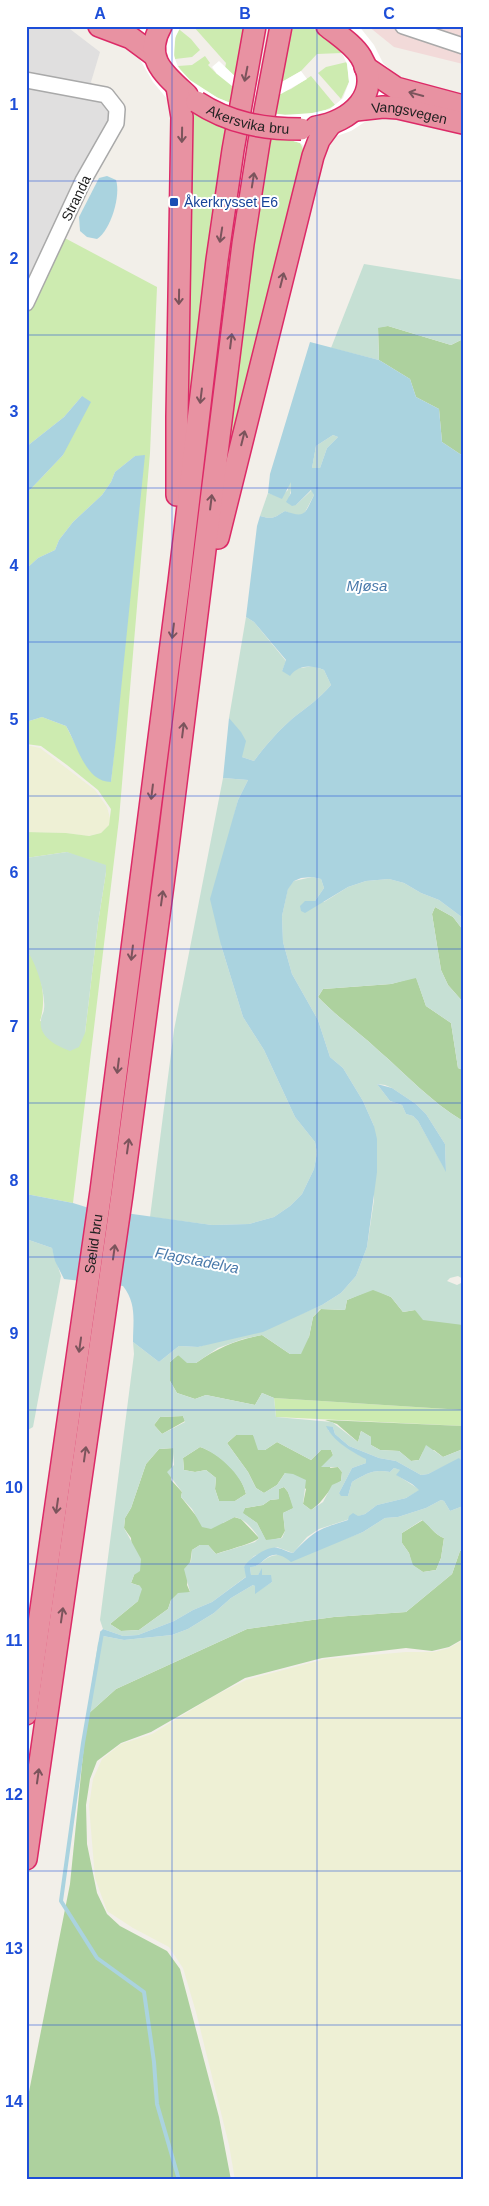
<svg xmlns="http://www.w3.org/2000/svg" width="489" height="2206" viewBox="0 0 489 2206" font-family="Helvetica,sans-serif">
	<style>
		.residential { fill: #e0dfdf }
		.commercial { fill: #f2dad9 }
		.farmland { fill: #eef0d5 }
		.grass { fill: #cdebb0 }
		.forest { fill: #add19e }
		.wetland { fill: #c6e0d4; fill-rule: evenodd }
		.water { fill: #aad3df; fill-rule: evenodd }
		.pier { fill: #fff }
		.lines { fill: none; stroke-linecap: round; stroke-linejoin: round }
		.stream { stroke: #aad3df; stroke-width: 4 }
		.minor-casing { stroke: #a9a9a9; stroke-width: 18 }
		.highway-casing { stroke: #dc2a67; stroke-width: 24 }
		.minor { stroke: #fff; stroke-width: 15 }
		.highway { stroke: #e892a2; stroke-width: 21 }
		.highway-bridge-casing { stroke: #dc2a67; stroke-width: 24; stroke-linecap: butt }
		.highway-bridge { stroke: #e892a2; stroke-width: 21 }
		.oneway { stroke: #7b545c }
		.grid { fill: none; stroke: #1d4ed8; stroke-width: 1; stroke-opacity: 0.55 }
		.transit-dot { fill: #1a4fb4; stroke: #fff; stroke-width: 2 }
		.labels { text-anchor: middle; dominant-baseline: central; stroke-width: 4; stroke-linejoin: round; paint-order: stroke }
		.street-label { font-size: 14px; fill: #222; stroke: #fff }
		.transit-label { font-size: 14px; fill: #164399; stroke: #fff; text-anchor: start }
		.water-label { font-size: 15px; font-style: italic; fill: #4a7aab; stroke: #fff }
		.neatline { fill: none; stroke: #1d4ed8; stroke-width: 2 }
		.grid-label { font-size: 16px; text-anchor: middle; font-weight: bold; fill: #1d4ed8 }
	</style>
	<rect width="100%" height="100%" fill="#f2efe9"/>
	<!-- residential -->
	<path class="residential" d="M26,26H66L100,52L91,82L112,119L26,292Z"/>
	<!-- commercial -->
	<path class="commercial" d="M368,26H463V64L394,47Z"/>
	<!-- farmland -->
	<g class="farmland">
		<path d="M26,745L40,748L95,790L107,807L110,818L109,825L101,833L88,836L66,833L26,832Z"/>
		<path d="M463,1640V2180H235L229,2145L196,2012L183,1968L169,1947L133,1928L107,1911L95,1878L89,1806L93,1779L102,1759L121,1744L152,1734L214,1696L246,1680L325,1659L406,1652H434L449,1648Z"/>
	</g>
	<!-- grass -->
	<g class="grass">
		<path d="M175,26L191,39L200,50L192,57L175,59C172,47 178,37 175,26Z"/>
		<path d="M193,26H246L230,103C211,95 188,84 178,66L192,65L205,56L210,63L208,65L217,74L225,68L226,63Z"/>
		<path d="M290,26L312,27L336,45L342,53L317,54L301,71L280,83Z"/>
		<path d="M347,62L349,82L341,99L318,73L326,67Z"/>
		<path d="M311,76L335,105C317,117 292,115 270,114L275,95L291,89Z"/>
		<path d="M193,111L227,126L196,345L183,457L189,113Z"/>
		<path d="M268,137H280L300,143L304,151L223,482Z"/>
		<path d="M61,236L157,287L150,453L119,819L73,1203L26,1194V950C42,967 47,1000 40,1021L85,1033L98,923L106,872L67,852L26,858V832L66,833L89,836L101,833L109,825L111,809L98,790L67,765L41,746L26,744V722L42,717L66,726L86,765L111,782L144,456H135L115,472L111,482L102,495L73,522L59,540L55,550L38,558L26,569V494L63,455L82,396L64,417L26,447V314Z"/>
		<path d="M274,1398L463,1410V1426L276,1417Z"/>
	</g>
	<!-- forest -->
	<g class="forest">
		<path d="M388,326L451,345L463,339V456L442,442L439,409L416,397L410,379L379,360L378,327Z"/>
		<path d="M435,907L453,917L463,930V1002L448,985L441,970L432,914Z"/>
		<path d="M416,977L426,1006L451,1023L458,1068L463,1070V1121C431,1102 407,1075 379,1051C359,1032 337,1017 318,997L323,989L391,984Z"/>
		<path d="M373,1289L391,1297L403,1312L415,1310L463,1325V1410L274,1398L262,1393L255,1405L206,1395L195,1399L177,1393L170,1381V1362L178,1355L196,1363C219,1347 236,1340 262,1335L290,1354L309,1337L313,1317L321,1309L345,1310L347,1300Z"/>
		<path d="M183,1416L185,1421L162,1434L154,1425L160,1417Z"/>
		<path d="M325,1420L463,1426V1449L443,1457L434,1450L423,1452L419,1460L411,1461L399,1451L380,1450L371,1445V1437L361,1431L358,1442L337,1424Z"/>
		<path d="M236,1435H253L265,1450L277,1442L311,1460L321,1450H331L333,1455L330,1468L338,1467L342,1472L341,1481C325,1491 326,1500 311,1510L303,1504L306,1489L285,1473L277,1485L264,1493L256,1488L248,1472L227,1443Z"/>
		<path d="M200,1447C219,1453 242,1474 246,1494L235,1501H219L215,1489L216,1478L206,1470L195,1472L184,1470L183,1458Z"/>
		<path d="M174,1448L171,1480L182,1492L181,1497L197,1517L223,1523L234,1517L241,1519L259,1538C254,1543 225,1551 216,1554L208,1545H200L192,1550L187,1585L190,1592L171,1600L168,1609L139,1630L121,1631L110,1624L138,1601L140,1586L131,1583L134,1575L131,1538L124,1528L125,1518L131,1508L146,1464L159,1449Z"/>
		<path d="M284,1487L288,1492L294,1508L283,1513L285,1531L281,1538L266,1541L257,1523L242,1513L245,1508L263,1505L270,1500L279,1499V1489Z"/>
		<path d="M423,1520C430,1526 435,1535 444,1538L441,1558L436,1570L423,1572L412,1565L409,1553L402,1543V1533Z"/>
		<path d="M463,1550V1639L449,1647L432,1651L406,1648L322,1658L245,1678L151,1732L121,1743L97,1761L90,1779L86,1805L87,1844L97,1893L107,1914L120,1926L167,1951L180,1969L219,2117L231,2180H26V2107L70,1884L87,1715L116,1689L247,1629L334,1617L406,1612L452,1574L460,1551Z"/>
	</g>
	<!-- wetland -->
	<g class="wetland">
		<path d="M364,264L463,280V339L451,345L388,326L378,328L379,360L331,348Z"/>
		<path d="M333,435L338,437L327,448L320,468H312L316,446Z"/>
		<path d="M291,481L292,486L289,498L296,505L312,490L314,495L304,514L296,516L285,511C274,517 275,520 260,516L268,493L280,497L288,490V485Z"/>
		<path d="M246,617L254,622L286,661L282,671L313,666L324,670L331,685C318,700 308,706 293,718C278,731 266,745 254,761L242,757L229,718Z"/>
		<path d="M223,778L248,780L238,800L226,848L221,945L243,1017L264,1050L295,1117L315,1142L317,1153L314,1169L302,1194L290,1206L274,1217L249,1224L212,1225L150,1217L174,1030Z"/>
		<path d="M67,852L106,865V872L98,923L85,1033L79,1047L70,1051C57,1046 38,1037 41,1020C41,1016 44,1013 44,1009C46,994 36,961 26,950V858Z"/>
		<path d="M312,877L321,879L324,888L315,901H305L324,902L348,887L366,881L389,879L404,883L421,893L439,900L463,918V930L453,917L435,907L432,914L441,970L448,985L463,1002V1070L458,1068L451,1023L426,1006L416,978L391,984L323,989L318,997C337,1017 359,1032 379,1051C407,1075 431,1102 463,1121V1279L458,1276L450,1278L447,1281L457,1285L463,1282V1325L423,1320L415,1310L403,1312L391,1297L373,1290L347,1300L345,1310L320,1309L313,1317L309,1337L301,1354H290L262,1335L243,1339L218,1348L196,1363H187L178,1355L170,1362V1381L177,1393L195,1399L206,1395L255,1405L262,1393L274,1398L276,1417L332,1422L358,1442L361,1431L371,1437V1445L380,1450L399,1451L411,1461L419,1460L426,1445L443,1457L463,1449V1462L459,1459L428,1474L421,1475L396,1461L379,1458L349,1446L335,1434L333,1427L328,1430C340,1442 351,1452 366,1458V1463L352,1468L339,1493L348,1496L352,1482C366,1474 373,1469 390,1472L394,1468L401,1470L397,1475L420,1490L406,1498L377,1505L365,1514L319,1529L307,1537L293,1553L277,1547L254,1556L244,1567L247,1576L212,1602L193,1610L174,1621L138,1635L123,1636L103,1629L100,1620L134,1354L133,1342L159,1362L179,1346L198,1347L221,1340L294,1317L322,1305L341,1293L356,1276L367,1247L374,1200V1126L363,1101L343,1068L330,1057L318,1020L292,974L283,942L282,916L288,888L294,881ZM377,1084L385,1085L392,1088L416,1104L426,1114L445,1144L446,1171L418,1121L413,1116L406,1114L402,1105L390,1101ZM183,1416L185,1422L162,1434L154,1425L160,1417ZM236,1435H253L258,1450H265L277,1442L311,1460L321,1450H331L333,1455L321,1467H338L342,1472L341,1481L332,1485L323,1502L311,1510L303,1504L306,1480L293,1474L285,1473L277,1485L264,1493L256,1488L248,1472L227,1443ZM200,1447C218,1453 242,1475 246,1494L235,1501H219L215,1489L216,1478L206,1470L195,1472L184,1470L183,1458ZM173,1448L174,1465L167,1472L182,1492L181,1497L192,1509L202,1527L211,1529L235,1517C246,1520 252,1528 259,1538L255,1542L216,1554L208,1545H200L192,1550L191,1561L184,1569L190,1592L178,1593L171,1600L168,1609L139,1630L121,1631L110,1624L138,1601L142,1589L140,1586L131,1583L134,1575L140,1571L141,1559L124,1528L125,1518L131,1508L146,1464L159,1449ZM284,1487L288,1492L293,1508L283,1513L285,1531L282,1538L266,1540L257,1523L243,1513L245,1508L263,1505L270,1500L279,1499V1489Z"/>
		<path d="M26,1239L52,1248L61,1276L33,1427L26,1431Z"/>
		<path d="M441,1500L444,1501L450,1511L463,1506V1550L460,1551L452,1574L406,1612L334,1617L247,1629L116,1689L87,1715L98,1643L103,1636L124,1640L172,1635L188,1629L214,1613L231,1598L253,1585L256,1586L255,1593L272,1582L262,1575V1569L258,1575L251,1576L250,1567C261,1568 267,1551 283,1556L337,1542L363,1532L385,1518L398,1517L426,1508ZM422,1520C430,1526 435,1535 444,1538L441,1558L436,1570L423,1572L413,1565L409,1553L402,1543V1533Z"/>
	</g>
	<!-- water -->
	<g class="water">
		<path d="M107,176L116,180C121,195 111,230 97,239L87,237L80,231L79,217L99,178Z"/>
		<path d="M310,342L379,360L410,379L416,397L439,409L442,442L463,456V918L439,900L421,893L404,883L389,879L366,881L348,887L305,913L301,911L300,906L305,901H315L324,888L321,879L312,877L301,878L294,881L288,889L282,916L283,942L292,974L318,1020L330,1057L343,1068L363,1101L374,1126L377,1139V1172L367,1247L356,1276L341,1293L322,1305L263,1332L198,1347L179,1346L159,1362L133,1342C133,1321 137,1304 123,1286L64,1279L55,1261L52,1248L26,1239V1194L73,1203L89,1208L212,1225L249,1224L274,1217L290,1206L302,1194L314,1169L317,1153L315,1142L295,1117L264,1050L243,1017L221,945L210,899L238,800L248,780L223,778L229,718L241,732L246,741L242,757L254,761C266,745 278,731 293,718C308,706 318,700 331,685L324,670C312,665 299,664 290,676L282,671L286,660L254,622L246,617L257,526L260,516C275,520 274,517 285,511C306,519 305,513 314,495L311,490L296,505L292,506L286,502L291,493V482L282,499L268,493L270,474ZM333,435L338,437L327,448L320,468H312L316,446Z"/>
		<path d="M82,396L91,402L63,455L26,494V447L64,417Z"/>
		<path d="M145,455L116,739L111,782C85,782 77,744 66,726L42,717L26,722V569L38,558L55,550L59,540L73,522L102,495L111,482L115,472L135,456Z"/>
		<path d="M377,1084L392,1088L416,1104L426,1114L445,1144L446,1172L418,1121L413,1116L406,1114L402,1105L390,1101Z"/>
		<path d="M326,1426L333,1427L335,1434L349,1446L379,1458L396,1461L421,1475L428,1474L459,1458L463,1462V1506L450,1511L444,1501L441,1500L426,1508L398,1517L385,1518L363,1532L291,1562C267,1543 265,1568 250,1567L251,1575H258L262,1568V1575H271L272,1582L255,1594V1586L253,1585L231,1598L214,1613L188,1629L172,1635L124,1640L103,1636L100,1632L103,1629L123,1636L138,1635L174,1621L193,1610L212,1602L246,1577L244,1567C248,1559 269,1545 278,1548C283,1549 287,1552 293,1553C315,1530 319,1529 348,1520L349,1516L353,1513L358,1516L365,1514L377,1505L406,1498L419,1490L412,1484L396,1475L400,1470L394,1468L390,1472C373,1469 366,1474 352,1482L348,1496H341L339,1493L352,1468L366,1463V1459C352,1452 333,1441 326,1426Z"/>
	</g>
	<!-- pier -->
	<g class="pier">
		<path d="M118,26H181L175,38L174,56L178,67L190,80L218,98L246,109L285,115L312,113L330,109L343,98L349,82L347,64L342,53L336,45L310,26H359L374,45L383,63L396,75L391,117L371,118L351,131L306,147L300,143L193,111L189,113L168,100L153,82L139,58L129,48Z"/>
		<path d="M219,61L239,80L258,85L280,83L301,71L307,79L281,94L259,96L247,94L237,90L217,74L212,67Z"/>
	</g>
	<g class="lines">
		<!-- stream -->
		<path class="stream" d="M104,1634L102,1633L83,1743L61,1901L97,1958L144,1992L154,2062L157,2104L179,2180"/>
		<!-- minor casing -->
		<g class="minor-casing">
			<g id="minor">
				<path d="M403,26L463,46"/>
				<path d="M26,80L106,95L117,109L116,123L83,181L26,303"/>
			</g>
		</g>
		<!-- highway casing -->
		<g class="highway-casing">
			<g id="highway">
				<path d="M99,26L131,38L154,55"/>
				<path d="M161,26C143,58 164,74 187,95"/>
				<path d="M365,67L396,88L463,106"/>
				<path d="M177,87L182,117L177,417V495"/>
				<path id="s1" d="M356,110L383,107L398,108L463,123"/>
				<path d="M316,127C350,122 383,94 361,57C353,44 338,35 327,26"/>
				<path d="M218,538L313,156L319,140L330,125"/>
				<path id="s2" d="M26,1714L101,1191L179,582L217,260L233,150L255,26"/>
				<path d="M26,1859L122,1194L168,847L243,244L259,142L281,26"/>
			</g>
		</g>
		<!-- minor -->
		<use href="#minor" class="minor"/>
		<!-- highway -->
		<use href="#highway" class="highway"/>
		<!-- highway-bridge casing -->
		<g class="highway-bridge-casing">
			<g id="highway-bridge">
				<path id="s3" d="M197,102C229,123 263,129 301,129"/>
			</g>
		</g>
		<!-- highway-bridge -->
		<use href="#highway-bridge" class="highway-bridge"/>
	</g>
	<!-- one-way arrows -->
	<defs><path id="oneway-shaft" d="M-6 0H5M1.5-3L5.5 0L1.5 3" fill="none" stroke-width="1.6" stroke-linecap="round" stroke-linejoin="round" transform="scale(1.25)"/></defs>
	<g class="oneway">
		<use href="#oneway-shaft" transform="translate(246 74) rotate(101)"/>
		<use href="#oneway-shaft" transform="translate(416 94) rotate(-165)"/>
		<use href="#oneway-shaft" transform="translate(182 135) rotate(91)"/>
		<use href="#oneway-shaft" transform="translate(253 180) rotate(-81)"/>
		<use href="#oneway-shaft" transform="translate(221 235) rotate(99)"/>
		<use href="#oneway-shaft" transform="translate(282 280) rotate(-76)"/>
		<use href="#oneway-shaft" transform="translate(179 297) rotate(91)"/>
		<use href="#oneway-shaft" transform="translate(231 341) rotate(-83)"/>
		<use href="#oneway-shaft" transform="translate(201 396) rotate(97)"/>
		<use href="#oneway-shaft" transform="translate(243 438) rotate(-76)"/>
		<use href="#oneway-shaft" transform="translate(211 502) rotate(-83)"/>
		<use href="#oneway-shaft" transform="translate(173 631) rotate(97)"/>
		<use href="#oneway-shaft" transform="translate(183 730) rotate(-83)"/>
		<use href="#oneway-shaft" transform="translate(152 792) rotate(97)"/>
		<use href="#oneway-shaft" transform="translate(162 898) rotate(-82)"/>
		<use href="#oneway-shaft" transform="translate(132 953) rotate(97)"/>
		<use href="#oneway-shaft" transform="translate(118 1066) rotate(97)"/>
		<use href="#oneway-shaft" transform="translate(128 1146) rotate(-82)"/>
		<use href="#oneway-shaft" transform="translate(114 1252) rotate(-82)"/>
		<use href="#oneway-shaft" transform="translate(80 1345) rotate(98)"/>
		<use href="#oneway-shaft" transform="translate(85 1454) rotate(-82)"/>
		<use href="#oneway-shaft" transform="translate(57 1506) rotate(98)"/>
		<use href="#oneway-shaft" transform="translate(62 1615) rotate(-82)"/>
		<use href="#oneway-shaft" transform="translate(38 1776) rotate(-82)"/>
	</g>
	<!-- grid -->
	<path class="grid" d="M172,26V2180M317,26V2180M26,181H463M26,335H463M26,488H463M26,642H463M26,796H463M26,949H463M26,1103H463M26,1257H463M26,1410H463M26,1564H463M26,1718H463M26,1871H463M26,2025H463"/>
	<!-- markers -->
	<rect class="transit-dot" x="169" y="197" width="10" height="10" rx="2.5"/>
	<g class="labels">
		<!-- street labels -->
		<g class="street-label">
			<text stroke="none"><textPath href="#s1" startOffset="54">Vangsvegen</textPath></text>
			<text stroke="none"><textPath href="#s3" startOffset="55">Akersvika bru</textPath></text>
			<text transform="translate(76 198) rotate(-64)">Stranda</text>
			<text stroke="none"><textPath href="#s2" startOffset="475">Sælid bru</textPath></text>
		</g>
		<!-- transit labels -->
		<g class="transit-label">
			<text x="184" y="202">Åkerkrysset E6</text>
		</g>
		<!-- water labels -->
		<g class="water-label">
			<text x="367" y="585">Mjøsa</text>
			<text transform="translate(197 1260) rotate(11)">Flagstadelva</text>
		</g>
	</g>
	<!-- border -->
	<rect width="489" height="2206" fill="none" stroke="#ffffff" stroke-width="55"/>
	<rect x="28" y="28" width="434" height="2150" class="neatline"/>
	<g class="grid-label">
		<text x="100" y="19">A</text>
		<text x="245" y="19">B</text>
		<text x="389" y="19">C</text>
		<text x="14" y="110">1</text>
		<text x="14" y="264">2</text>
		<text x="14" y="417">3</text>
		<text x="14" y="571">4</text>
		<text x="14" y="725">5</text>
		<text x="14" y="878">6</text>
		<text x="14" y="1032">7</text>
		<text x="14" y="1186">8</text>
		<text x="14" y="1339">9</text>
		<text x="14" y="1493">10</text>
		<text x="14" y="1646">11</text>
		<text x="14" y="1800">12</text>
		<text x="14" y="1954">13</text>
		<text x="14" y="2107">14</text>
	</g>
</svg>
